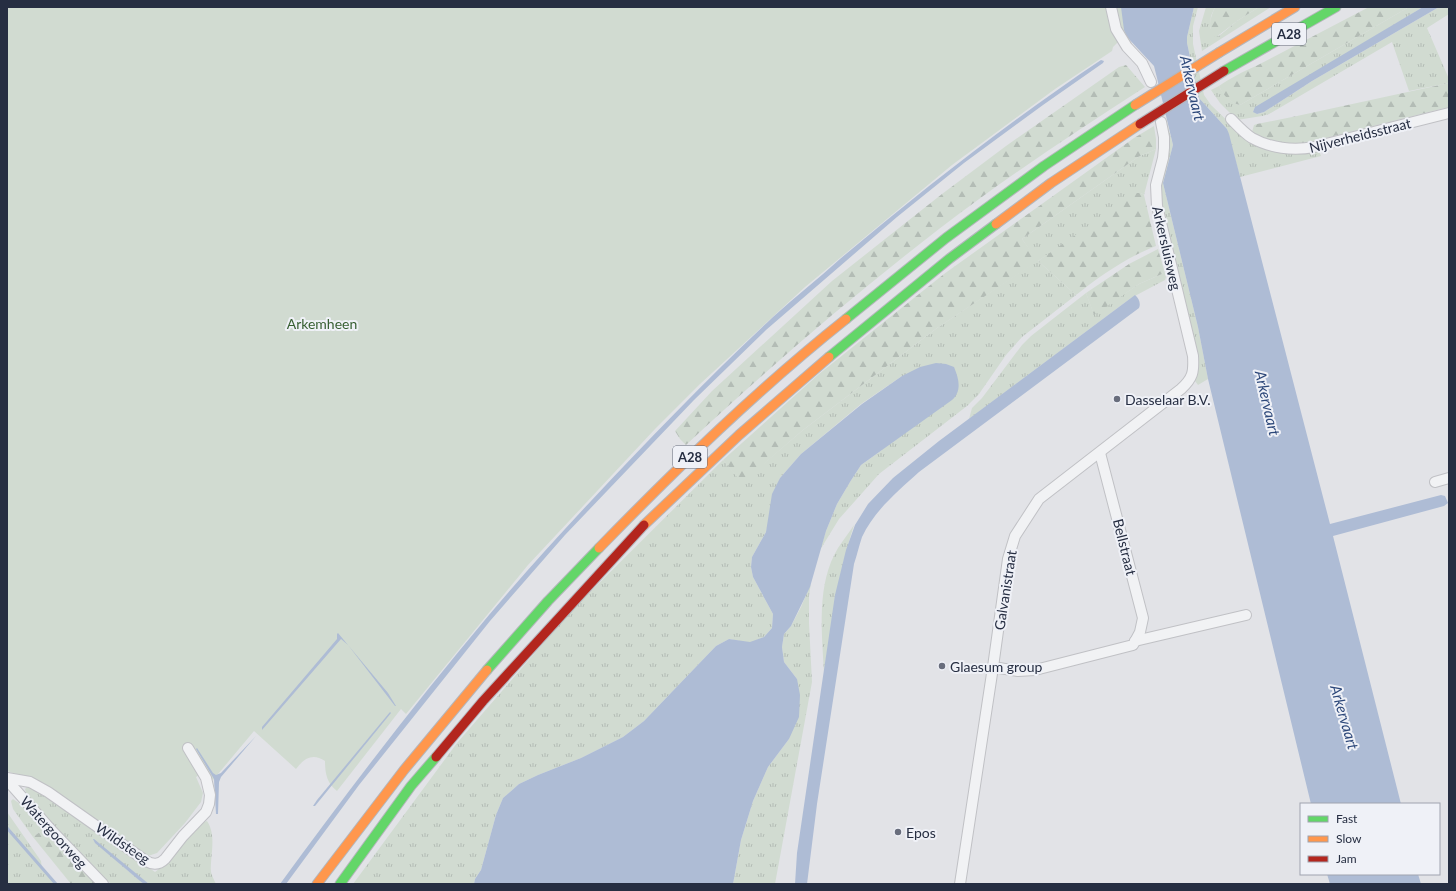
<svg xmlns="http://www.w3.org/2000/svg" width="1456" height="891" viewBox="0 0 1456 891" font-family="Lato,sans-serif">
	<style>
		.grass { fill: url(#grass-tufts) }
		.forest { fill: url(#forest-firs) }
		.green { fill: #d1dbd1 }
		.water { fill: #aebcd5 }
		.lines { fill: none; stroke-linecap: round; stroke-linejoin: round }
		.stream { stroke: #aebcd5; stroke-width: 3 }
		.street-casing { stroke: #c0c1c5; stroke-width: 12 }
		.fast-casing { stroke: #b4b6bc; stroke-width: 11 }
		.slow-casing { stroke: #b4b6bc; stroke-width: 11 }
		.jam-casing { stroke: #b4b6bc; stroke-width: 11 }
		.street { stroke: #f1f2f4; stroke-width: 10 }
		.fast { stroke: #63d668; stroke-width: 9 }
		.slow { stroke: #ff974d; stroke-width: 9 }
		.jam { stroke: #b3261e; stroke-width: 9 }
		.slow-bridge-casing { stroke: #b4b6bc; stroke-width: 11; stroke-linecap: butt }
		.jam-bridge-casing { stroke: #b4b6bc; stroke-width: 11; stroke-linecap: butt }
		.slow-bridge { stroke: #ff974d; stroke-width: 9 }
		.jam-bridge { stroke: #b3261e; stroke-width: 9 }
		.poi-dot { fill: #686d7c; stroke: #eff1f7; stroke-width: 1.5 }
		.labels { text-anchor: middle; dominant-baseline: central; stroke-width: 4; stroke-linejoin: round; paint-order: stroke }
		.shield { fill: #eff1f7; stroke: #626878; stroke-width: 1 }
		.shield-label { font-size: 13px; font-weight: bold; fill: #262e42 }
		.street-label { font-size: 14px; fill: #262e42; stroke: #eff1f7 }
		.park-label { font-size: 14px; fill: #375f32; stroke: #eff1f7 }
		.poi-label { font-size: 14px; fill: #262e42; stroke: #eff1f7; text-anchor: start }
		.water-label { font-size: 15px; font-style: italic; fill: #2d487a; stroke: #eff1f7 }
	</style>
	<defs>
		<pattern id="grass-tufts" width="24" height="20" patternUnits="userSpaceOnUse"><rect width="24" height="20" fill="#d1dbd1"/><path d="M3 7l-1-3M5 7V3M7 7l1-3M15 17l-1-3M17 17v-4M19 17l1-3" fill="none" stroke="#b3bcb5"/></pattern>
		<pattern id="forest-firs" width="22" height="20" patternUnits="userSpaceOnUse"><rect width="22" height="20" fill="#d1dbd1"/><path d="M5 1l3.5 6h-7zM16 11l3.5 6h-7z" fill="#b3bcb5"/></pattern>
	</defs>
	<rect width="100%" height="100%" fill="#e2e3e7"/>
	<!-- grass -->
	<g class="grass">
		<path d="M1194,7H1198L1193,26V44L1204,95L1211,105L1239,132L1276,151L1292,154L1319,151L1321,156L1240,177L1227,129L1199,98L1187,43V37Z"/>
		<path d="M1206,7H1215L1211,16L1210,28L1219,36L1237,21L1259,7H1271L1202,51L1199,31Z"/>
		<path d="M1409,7H1423L1253,111L1257,114L1264,112L1312,81L1439,7H1449V14L1427,28L1449,79V83L1409,91L1392,42L1269,114L1262,116L1237,120L1220,103L1211,90L1219,86C1223,94 1230,103 1240,105Z"/>
		<path d="M1166,119L1173,145L1163,183L1198,327L1208,379L1198,385L1195,381L1198,371L1159,195L1164,120Z"/>
		<path d="M1156,149L1144,195L1141,193L1038,261L1076,295L1022,337L1006,355L979,394L967,406L879,474L839,519L820,550L826,531L837,504L850,482L861,465L882,450L902,376L861,404L801,454L780,478L766,532L752,557L751,567L753,577L773,614L772,628L764,637L750,643L729,639L716,646L644,721L623,737L581,758L538,775L519,784L503,798L496,815L481,870L475,879L474,884H353L457,743L572,610L723,460L742,482L803,430L937,328L1037,261L1022,239L1138,157Z"/>
		<path d="M1164,270L1166,277L1165,280L1131,298L969,419L972,408L982,398L1022,345L1031,336L1086,293L1094,314L1139,284L1162,274Z"/>
		<path d="M854,525C838,574 832,621 824,672C822,632 816,584 838,548C843,540 849,533 854,525Z"/>
		<path d="M811,583L809,596V623L812,682L775,884H733L741,840L753,801L768,767L789,739L797,679L784,662L782,647L784,634L791,626L801,607Z"/>
		<path d="M28,786L33,787L155,872L164,865L201,823L207,821C217,836 210,856 211,872C212,876 214,880 216,884H149L114,857L120,864L144,884H111L67,842L26,793L25,789Z"/>
		<path d="M13,799L23,806L44,829L33,837L13,809L11,801Z"/>
		<path d="M7,812L41,861L42,869L56,884H7Z"/>
	</g>
	<!-- forest -->
	<g class="forest">
		<path d="M1215,7H1259L1237,21L1215,38C1207,27 1210,19 1215,7Z"/>
		<path d="M1369,7H1409L1240,105C1230,103 1223,95 1219,86C1231,78 1242,72 1256,66Z"/>
		<path d="M1126,65L1145,87C1075,132 1005,178 939,229C851,297 767,369 686,445L680,439L675,431L712,391L832,281L942,194L1006,146L1119,67Z"/>
		<path d="M1449,83V107L1302,144L1279,143L1267,139L1252,132L1254,125L1257,124L1297,116Z"/>
		<path d="M1154,126L1156,139V149L1138,157L1022,239L1038,261L1136,193H1141L1144,195L1156,246C1127,257 1100,276 1076,295L1038,261L937,328L803,430L742,483L723,460L819,374L944,274L1134,138Z"/>
		<path d="M1158,249L1164,270L1162,274L1139,284L1094,315L1086,293L1129,264Z"/>
		<path d="M44,829L98,884H71L33,837Z"/>
	</g>
	<!-- green -->
	<path class="green" d="M7,7H1166L1119,41L1113,47L1112,51L1055,89L952,165L805,287L700,384L655,429L528,565L406,714L401,709L337,791C327,783 325,774 325,761C313,753 304,758 296,769L254,731L213,780L206,771L196,777L203,793L201,802L185,823L157,853L145,857L41,782C31,775 18,776 7,771Z"/>
	<!-- water -->
	<g class="water">
		<path d="M1121,7H1194L1187,37V43L1199,98L1227,129L1229,134L1330,524L1441,495L1445,496L1448,503L1444,506L1333,536L1401,804H1311L1208,379L1198,327L1163,183L1173,145L1157,78L1154,66L1127,37L1124,30Z"/>
		<path d="M1423,7H1439L1312,81L1264,112L1257,114L1253,112L1255,107Z"/>
		<path d="M1101,60L1104,61L1103,63L1043,105L964,163L897,217L766,330L694,400L565,535L490,621L359,785L286,884H280C347,792 416,702 489,615C522,576 556,538 591,501C650,438 710,376 773,317C795,297 818,279 840,259C924,188 1010,121 1101,60Z"/>
		<path d="M1135,295C1139,298 1141,304 1139,308L919,472C898,491 874,511 862,537C859,546 857,555 854,564L817,804L807,884H795L797,853L835,595L846,550L855,525L868,504L893,478L939,441Z"/>
		<path d="M936,363L946,364L954,367C959,379 962,391 952,400L861,465L850,482L837,504L826,531L810,587L791,626L784,634L782,647L784,662L797,679L800,695L799,717L789,739L768,767L753,801L741,840L733,884H474L475,879L481,870L496,815L503,798L519,784L538,775L581,758L623,737L644,721L716,646L729,639L750,642L764,637L772,628L773,614L753,577L751,567L752,557L766,532L772,494L780,478L801,454L862,404L902,376L920,367Z"/>
		<path d="M338,633L388,693L396,706H395L348,645L341,639L262,730V727L337,639V634Z"/>
		<path d="M390,712L391,713L315,806H313L317,800Z"/>
		<path d="M256,736L221,777L219,782L218,814H216L214,779L196,749L197,748L213,773L216,775L221,773Z"/>
		<path d="M93,839H94L149,884H144L140,881L95,843Z"/>
		<path d="M1327,874H1418L1421,884H1330Z"/>
	</g>
	<g class="lines">
		<!-- stream -->
		<path class="stream" d="M7,828L56,884"/>
		<!-- street casing -->
		<g class="street-casing">
			<g id="street">
				<path d="M1111,7L1116,29L1127,47L1142,63L1151,82"/>
				<path d="M1231,119C1237,125 1244,133 1252,138C1270,148 1293,151 1314,147L1449,113"/>
				<path d="M1435,482L1449,478"/>
				<path d="M1135,641L1246,615"/>
				<path d="M993,667L1018,671L1035,670L1133,645L1140,632L1143,618L1100,453"/>
				<path d="M7,778L30,782L48,792L146,861C153,865 159,865 165,859L183,836L206,812L209,804L210,795L206,778L188,748"/>
				<path d="M7,780L53,832L103,884"/>
				<path d="M960,884L993,667L1008,559L1015,536L1039,499L1181,389C1193,378 1194,372 1193,356L1157,206L1156,185L1163,158L1164,148V137L1161,122"/>
			</g>
		</g>
		<!-- fast casing -->
		<g class="fast-casing">
			<g id="fast">
				<path d="M1224,71L1336,7"/>
				<path d="M846,319L946,238L1044,166L1135,105"/>
				<path d="M829,357L949,259L996,224"/>
				<path d="M487,670L548,601L599,548"/>
				<path d="M340,884L411,786L436,757"/>
			</g>
		</g>
		<!-- slow casing -->
		<g class="slow-casing">
			<g id="slow">
				<path d="M1220,52L1295,7"/>
				<path d="M996,224L1051,183L1140,124"/>
				<path d="M644,525L739,435L829,357"/>
				<path d="M599,548C677,468 758,389 846,319"/>
				<path d="M317,884L404,770L487,670"/>
			</g>
		</g>
		<!-- jam casing -->
		<g class="jam-casing">
			<path id="jam" d="M436,757L483,701L644,525"/>
		</g>
		<!-- street -->
		<use href="#street" class="street"/>
		<!-- fast -->
		<use href="#fast" class="fast"/>
		<!-- slow -->
		<use href="#slow" class="slow"/>
		<!-- jam -->
		<use href="#jam" class="jam"/>
		<!-- slow-bridge casing -->
		<g class="slow-bridge-casing">
			<path id="slow-bridge" d="M1135,105L1220,52"/>
		</g>
		<!-- jam-bridge casing -->
		<g class="jam-bridge-casing">
			<path id="jam-bridge" d="M1140,124L1224,71"/>
		</g>
		<!-- slow-bridge -->
		<use href="#slow-bridge" class="slow-bridge"/>
		<!-- jam-bridge -->
		<use href="#jam-bridge" class="jam-bridge"/>
	</g>
	<!-- markers -->
	<g class="poi-dot">
		<circle cx="1117" cy="399" r="4"/>
		<circle cx="942" cy="666" r="4"/>
		<circle cx="898" cy="832" r="4"/>
	</g>
	<g class="labels">
		<!-- shield labels -->
		<g class="shield">
			<rect x="1272" y="23" width="34" height="22" rx="3"/>
			<rect x="673" y="446" width="34" height="22" rx="3"/>
		</g>
		<g class="shield-label">
			<text x="1289" y="34">A28</text>
			<text x="690" y="457">A28</text>
		</g>
		<!-- street labels -->
		<g class="street-label">
			<text transform="translate(1360 135) rotate(-14)">Nijverheidsstraat</text>
			<text transform="translate(1167 248) rotate(77)">Arkersluisweg</text>
			<text transform="translate(1125 547) rotate(76)">Bellstraat</text>
			<text transform="translate(1005 590) rotate(-81)">Galvanistraat</text>
			<text transform="translate(54 832) rotate(48)">Watergoorweg</text>
			<text transform="translate(123 843) rotate(34)">Wildsteeg</text>
		</g>
		<!-- park labels -->
		<g class="park-label">
			<text x="322" y="323">Arkemheen</text>
		</g>
		<!-- poi labels -->
		<g class="poi-label">
			<text x="1125" y="399">Dasselaar B.V.</text>
			<text x="950" y="666">Glaesum group</text>
			<text x="906" y="832">Epos</text>
		</g>
		<!-- water labels -->
		<g class="water-label">
			<text transform="translate(1193 88) rotate(77)">Arkervaart</text>
			<text transform="translate(1268 403) rotate(77)">Arkervaart</text>
			<text transform="translate(1345 717) rotate(74)">Arkervaart</text>
		</g>
	</g>
	<!-- border -->
	<rect width="1456" height="891" fill="none" stroke="#262e42" stroke-width="16"/>
	<!-- legend -->
	<rect x="1300" y="803" width="140" height="72" fill="#eff1f7" stroke="#9fa3af"/>
	<rect x="1308" y="816" width="20" height="6" fill="#63d668" stroke="#9fa3af"/>
	<text x="1336" y="823" font-size="12" fill="#262e42">Fast</text>
	<rect x="1308" y="836" width="20" height="6" fill="#ff974d" stroke="#9fa3af"/>
	<text x="1336" y="843" font-size="12" fill="#262e42">Slow</text>
	<rect x="1308" y="856" width="20" height="6" fill="#b3261e" stroke="#9fa3af"/>
	<text x="1336" y="863" font-size="12" fill="#262e42">Jam</text>
</svg>
